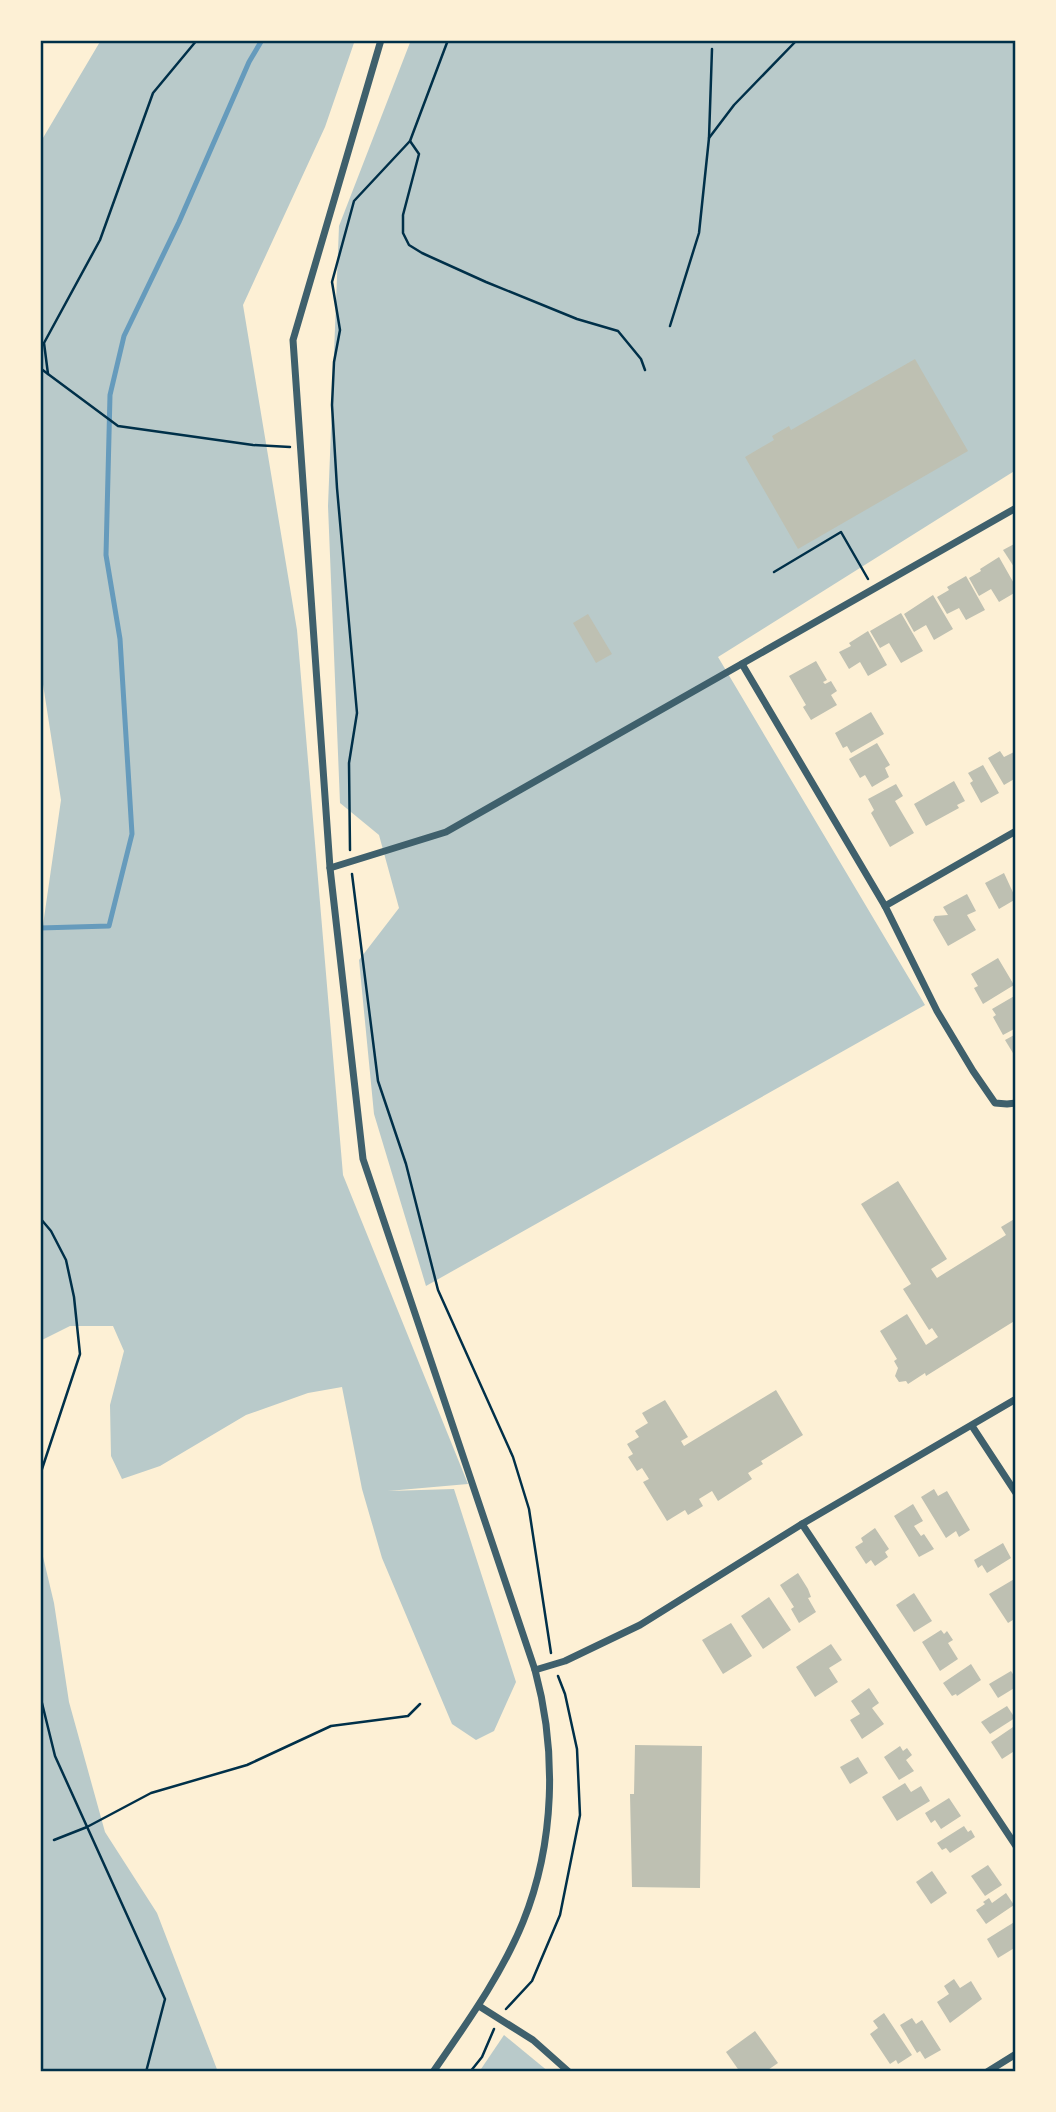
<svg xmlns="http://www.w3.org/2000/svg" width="1056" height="2112" viewBox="0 0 1056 2112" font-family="'Titillium Web',sans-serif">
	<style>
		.green { fill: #b9caca }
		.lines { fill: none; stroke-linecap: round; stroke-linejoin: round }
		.stream { stroke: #669bbc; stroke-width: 5 }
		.building { fill: #bec0b2 }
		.path { stroke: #003049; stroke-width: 2.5 }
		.minor { stroke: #3f606c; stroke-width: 7 }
		.neatline { fill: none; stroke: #003049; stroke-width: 2.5 }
	</style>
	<rect width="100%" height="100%" fill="#fdf0d5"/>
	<!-- green -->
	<g class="green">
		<path d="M101,40H355L325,127L243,305L297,630L343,1175L468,1484L388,1491L454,1489L516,1682L494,1731L476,1740L452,1724L382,1558L362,1489L342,1387L308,1393L246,1415L160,1466L122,1479L111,1456L110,1405L124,1351L113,1326H70L40,1341V932L43,925L61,800L40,665V143Z"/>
		<path d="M411,40H1016V470L718,657L925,1005L426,1286L374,1114L359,960L399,908L379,835L340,803L328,506L339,226Z"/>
		<path d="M40,1544L54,1603L69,1702L105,1832L157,1913L218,2072H40Z"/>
		<path d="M504,2035L549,2072H479Z"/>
	</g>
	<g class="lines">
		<!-- stream -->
		<path class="stream" d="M40,928L109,926L132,834L120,639L106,555L110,395L124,336L179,222L249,62L262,40"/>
	</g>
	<!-- building -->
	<g class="building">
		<path d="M915,359L968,451L798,549L745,457L774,440L772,436L789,426L791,430Z"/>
		<path d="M1016,543V570L1003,550Z"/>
		<path d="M999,557L1016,587V592L999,602L991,589L979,596L969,578L981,571L980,569Z"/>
		<path d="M966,576L985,610L966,620L959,608L947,614L937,597L949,590L947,587Z"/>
		<path d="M933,595L953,629L934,640L926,625L914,632L904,614Z"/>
		<path d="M901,613L923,651L901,663L889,643L880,648L870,631Z"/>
		<path d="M588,614L612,654L596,663L573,623Z"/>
		<path d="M868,631L887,665L868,676L860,662L849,669L839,652L851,646L849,643Z"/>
		<path d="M816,661L827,680L823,682L825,684L831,681L837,691L831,695L837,705L811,720L803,707L806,705L789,676Z"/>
		<path d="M871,712L884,734L851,753L847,746L843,748L835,733Z"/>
		<path d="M877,743L890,765L885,768L889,777L872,787L865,775L860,778L849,759Z"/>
		<path d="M1000,751L1004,757L1016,751V778L1004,785L988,758Z"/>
		<path d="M983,765L999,793L981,803L970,783L973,781L968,773Z"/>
		<path d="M954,781L965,801L957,805L959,808L926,826L914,804Z"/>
		<path d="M896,784L903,796L895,801L914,833L890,847L871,813L874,810L868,799Z"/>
		<path d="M1004,873L1016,899L999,909L985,883Z"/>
		<path d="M967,894L976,911L967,915L976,930L948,946L933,920L935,916L948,915L943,907Z"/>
		<path d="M998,958L1014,985L983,1004L974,988L978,986L971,974Z"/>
		<path d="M1016,995V1028L1003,1035L993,1017L996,1015L992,1009Z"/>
		<path d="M1016,1034V1058L1005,1040Z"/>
		<path d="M898,1181L947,1259L931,1269L937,1278L1006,1235L1001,1227L1016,1218V1320L926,1376L925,1373L908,1384L906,1381L899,1382L895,1376L898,1368L894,1361L897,1359L880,1331L907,1314L926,1345L938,1337L932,1328L929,1330L903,1289L911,1284L861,1204Z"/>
		<path d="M776,1390L803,1435L761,1461L763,1464L748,1473L752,1479L718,1501L712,1491L699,1499L703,1506L688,1515L685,1510L667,1521L643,1482L649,1479L642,1468L637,1471L628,1457L633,1454L627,1444L639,1437L635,1431L648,1423L642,1413L665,1400L688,1437L681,1441L684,1446Z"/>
		<path d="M934,1489L938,1496L947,1491L970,1530L959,1537L956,1531L946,1538L921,1497Z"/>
		<path d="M913,1504L923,1521L914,1526L921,1536L924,1534L934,1549L919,1557L894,1516Z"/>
		<path d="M875,1528L889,1549L885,1552L888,1557L875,1566L871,1560L866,1564L855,1547L863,1542L861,1538Z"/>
		<path d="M1003,1543L1011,1558L987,1573L982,1565L978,1568L974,1560Z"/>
		<path d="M798,1573L808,1589L811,1597L808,1598L816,1612L799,1623L791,1609L794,1607L780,1585Z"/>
		<path d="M1016,1578V1618L1008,1623L989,1594Z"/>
		<path d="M914,1593L932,1621L914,1632L896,1605Z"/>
		<path d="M769,1597L791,1630L763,1649L741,1616Z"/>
		<path d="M731,1623L752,1656L723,1674L702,1640Z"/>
		<path d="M941,1630L944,1634L947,1631L953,1640L948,1643L958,1659L940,1671L922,1642Z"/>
		<path d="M831,1644L842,1660L829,1668L838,1682L815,1697L796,1667Z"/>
		<path d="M971,1664L981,1680L957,1696L956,1694L952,1696L943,1683Z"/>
		<path d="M1011,1671L1016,1679V1687L998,1698L989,1684Z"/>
		<path d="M869,1688L879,1703L872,1708L884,1724L862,1739L850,1720L860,1714L851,1701Z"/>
		<path d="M1007,1706L1015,1718L990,1734L981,1722Z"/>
		<path d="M1016,1725V1750L1002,1759L991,1742Z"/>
		<path d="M635,1745L702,1746L700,1888L632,1887L630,1794H634Z"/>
		<path d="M900,1746L903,1751L907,1748L912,1755L906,1760L914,1771L899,1780L884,1757Z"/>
		<path d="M858,1757L868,1773L850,1784L840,1767Z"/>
		<path d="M905,1783L911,1792L921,1786L930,1801L897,1821L882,1797Z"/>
		<path d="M949,1798L961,1816L941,1829L935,1820L931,1823L925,1813Z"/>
		<path d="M964,1826L968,1832L971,1830L975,1837L950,1853L946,1848L942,1850L937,1843Z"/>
		<path d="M988,1865L1002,1885L985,1896L971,1876Z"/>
		<path d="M932,1871L947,1893L931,1904L916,1882Z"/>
		<path d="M1006,1893L1014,1905L986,1924L976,1910L985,1904L983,1902L989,1898L992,1903Z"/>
		<path d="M1016,1921V1947L998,1958L987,1939Z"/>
		<path d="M954,1979L960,1988L971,1981L982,1999L950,2023L937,2002L949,1994L944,1986Z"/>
		<path d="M884,2013L912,2055L898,2064L896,2060L890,2064L870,2034L878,2028L873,2021Z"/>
		<path d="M912,2018L916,2024L922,2020L941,2050L925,2059L920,2051L917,2053L900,2025Z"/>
		<path d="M755,2031L778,2063L765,2072H740L726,2052Z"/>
	</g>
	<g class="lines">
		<!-- path -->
		<g class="path">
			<path d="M197,40L153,93L100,240L44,343L48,374L118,426L253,445L290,447"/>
			<path d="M709,138L712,49"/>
			<path d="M410,141L419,154L403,215V233L409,245L422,253L486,282L577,319L618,331L641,359L645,370"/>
			<path d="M670,326L699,233L709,138L734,105L797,40"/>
			<path d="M40,368L48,374"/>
			<path d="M774,572L841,532L868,579"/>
			<path d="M350,850L349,763L357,713L337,488L332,405L334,362L340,330L332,282L354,201L410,141L448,40"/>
			<path d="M352,874L378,1081L406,1164L438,1290L513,1457L529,1509L551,1653"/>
			<path d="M40,1218L51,1231L66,1260L74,1297L80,1354L40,1475"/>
			<path d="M40,1695L55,1756L165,1999L146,2072"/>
			<path d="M54,1840L87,1827L151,1793L247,1765L331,1726L408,1716L420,1704"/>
			<path d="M506,2009L532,1981L560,1915L580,1815L577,1749L565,1694L558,1676"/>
			<path d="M470,2072L482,2057L494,2029"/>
		</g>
		<!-- minor -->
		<g class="minor">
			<path d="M381,40L293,340L330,868L363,1159L535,1670C557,1751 555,1843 523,1922C501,1976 466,2024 433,2072"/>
			<path d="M742,664L885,906L937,1011L973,1071L995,1103L1007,1104L1016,1103"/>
			<path d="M330,868L446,832L1016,508"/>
			<path d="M885,906L1016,831"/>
			<path d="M972,1426L1016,1493"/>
			<path d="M802,1524L1016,1846"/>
			<path d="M535,1670L565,1661L640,1625L802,1524L1016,1399"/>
			<path d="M479,2006L533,2040L569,2072"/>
			<path d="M987,2072L1016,2054"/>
		</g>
	</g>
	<!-- border -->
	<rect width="1056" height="2112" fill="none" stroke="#fdf0d5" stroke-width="84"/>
	<rect x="42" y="42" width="972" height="2028" class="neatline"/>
</svg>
